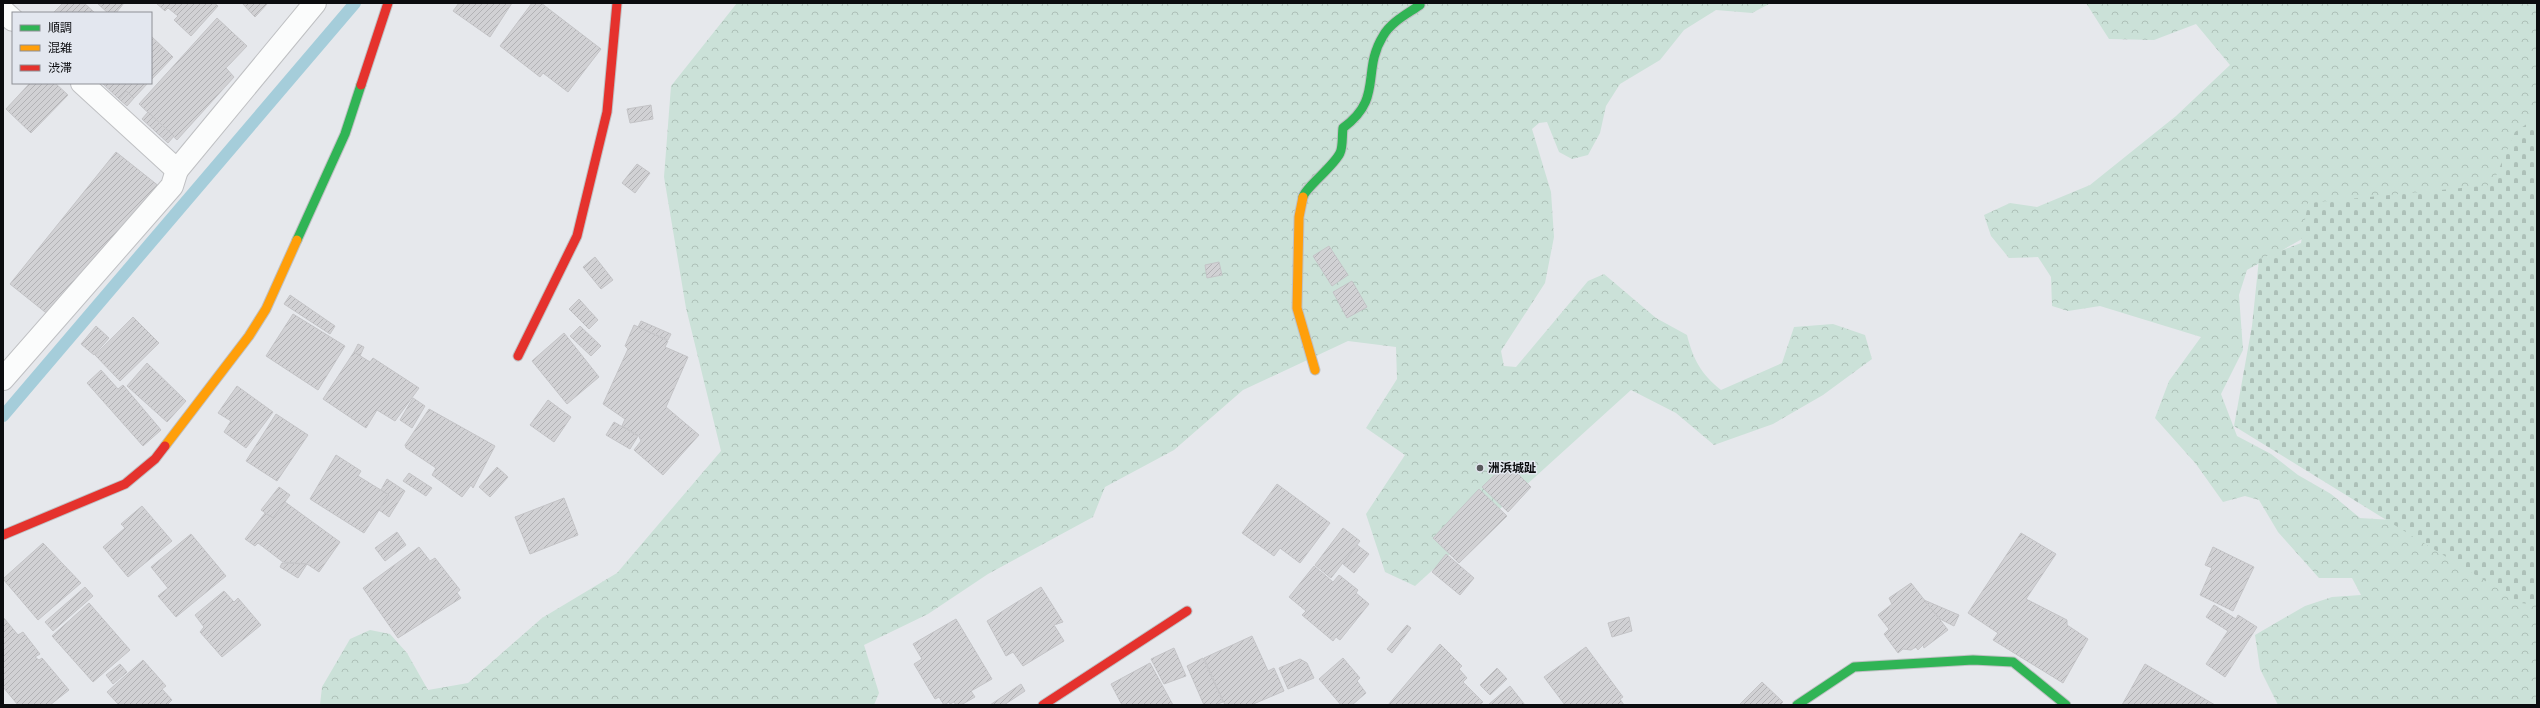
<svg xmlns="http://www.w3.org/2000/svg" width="2540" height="708" viewBox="0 0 2540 708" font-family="'Alegreya Sans','Noto Sans JP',sans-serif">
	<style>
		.forest { fill: url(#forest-crowns) }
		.cemetery { fill: url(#cemetery-stones) }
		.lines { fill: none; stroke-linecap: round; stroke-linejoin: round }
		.stream { stroke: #a5cdda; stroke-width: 12 }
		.building { fill: url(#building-hatch); stroke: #c4c4c7 }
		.street-casing { stroke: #bfc0c3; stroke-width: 24 }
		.fast-casing { stroke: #bfc0c3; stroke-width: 11 }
		.slow-casing { stroke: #bfc0c3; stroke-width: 11 }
		.jam-casing { stroke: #bfc0c3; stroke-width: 11 }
		.street { stroke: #fbfcfc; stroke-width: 22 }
		.fast { stroke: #30b455; stroke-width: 9 }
		.slow { stroke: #ff9f0a; stroke-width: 9 }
		.jam { stroke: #e5322d; stroke-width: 9 }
		.poi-dot { fill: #58595c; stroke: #e3e7ef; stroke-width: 1.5 }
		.labels { text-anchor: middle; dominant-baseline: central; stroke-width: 3; stroke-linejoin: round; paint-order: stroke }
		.poi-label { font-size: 12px; font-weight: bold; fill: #0b0c0f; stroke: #e3e7ef; text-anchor: start }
	</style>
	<defs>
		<pattern id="forest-crowns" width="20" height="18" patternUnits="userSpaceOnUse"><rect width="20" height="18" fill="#cbe1d8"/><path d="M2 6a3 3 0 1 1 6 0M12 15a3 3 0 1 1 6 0" fill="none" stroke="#adc0b8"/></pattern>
		<pattern id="cemetery-stones" width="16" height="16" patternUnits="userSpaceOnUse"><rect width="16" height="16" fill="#cbe1d8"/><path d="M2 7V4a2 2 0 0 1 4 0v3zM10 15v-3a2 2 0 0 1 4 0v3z" fill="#adc0b8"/></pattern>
		<pattern id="building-hatch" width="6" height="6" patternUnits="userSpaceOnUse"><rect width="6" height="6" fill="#d1d1d4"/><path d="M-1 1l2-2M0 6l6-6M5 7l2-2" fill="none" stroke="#b2b2b5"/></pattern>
	</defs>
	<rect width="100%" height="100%" fill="#e6e8ec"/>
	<!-- forest -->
	<g class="forest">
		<path d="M737,3H1771L1752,13L1716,10L1684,30L1660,60L1620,84L1606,106L1600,133L1588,155L1572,159L1559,152L1547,122L1539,123L1532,129L1551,192L1554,237L1545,283L1501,351L1504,366L1516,367L1588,281L1604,274L1656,318L1687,335C1693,359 1701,374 1721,390L1782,363L1794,327L1833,324L1865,335L1872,359L1823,395L1773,424L1714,445L1676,413L1631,390L1415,586L1385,572L1366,514L1405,455L1366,428L1397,379L1396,347L1348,341L1243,390L1174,450L1105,487L1093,517L988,574L928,614L864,645L879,693L874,705H320L322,687L350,639L370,630L390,634L407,653L428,690L468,683L542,618L617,573L721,451L686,308L664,177L671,86Z"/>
		<path d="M2086,3H2537V180L2336,220L2247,270L2239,295L2243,350L2221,394L2237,436L2271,454L2298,475L2331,494L2360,518L2440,523L2537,543V705H2278L2260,669L2255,635L2305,606L2332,597L2361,595L2352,578H2319L2278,532L2259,500L2245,496L2223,502L2196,464L2155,418L2169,381L2201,337L2100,306L2068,311L2052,306L2051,277L2038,257L2009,258L1991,236L1984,215L2010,203L2037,207L2090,185L2176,116L2230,65L2196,24L2154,40L2109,39Z"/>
	</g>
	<!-- cemetery -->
	<path class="cemetery" d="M2537,117V605L2521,603L2234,426L2252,326L2259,259L2301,243L2308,203L2492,185L2515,132Z"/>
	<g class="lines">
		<!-- stream -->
		<path class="stream" d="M3,416L355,3"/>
	</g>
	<!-- building -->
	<g class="building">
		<path d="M63,3H84L95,13H53Z"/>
		<path d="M97,3H124L116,13H108Z"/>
		<path d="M156,3H214L218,6L191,36L174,20L178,16L168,8L165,11Z"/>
		<path d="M242,3H268L255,17Z"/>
		<path d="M459,3H512L490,37L453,11Z"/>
		<path d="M532,3H541L601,49L568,92L543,73L540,77L500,46Z"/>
		<path d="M217,18L247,46L226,68L234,77L177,140L139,104Z"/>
		<path d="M151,36L173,57L151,80Z"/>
		<path d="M30,83H55L68,95L31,133L6,109Z"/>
		<path d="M102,83H148L134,98L126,91L119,99Z"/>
		<path d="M126,91L134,98L127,106L119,99Z"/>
		<path d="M651,105L653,119L630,123L627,109Z"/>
		<path d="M148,112L174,136L168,143L142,119Z"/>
		<path d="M116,152L165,191L55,320L10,284Z"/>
		<path d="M637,164L650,173L635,193L622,183Z"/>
		<path d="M1329,246L1348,275L1332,286L1313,256Z"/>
		<path d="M595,257L613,280L601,289L583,267Z"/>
		<path d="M1219,262L1222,275L1207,278L1205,265Z"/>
		<path d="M1352,281L1367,307L1347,318L1333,292Z"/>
		<path d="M290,295L335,326L330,334L284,304Z"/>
		<path d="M579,299L598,320L589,329L569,309Z"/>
		<path d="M293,314L345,346L318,390L266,356Z"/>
		<path d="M133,317L159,343L120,381L95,355Z"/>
		<path d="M641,321L671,334L668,340L638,327Z"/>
		<path d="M634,325L668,341L665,347L688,357L666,407L699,435L663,475L634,450L641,441L639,436L622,426L625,419L603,404L628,349L625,346Z"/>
		<path d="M96,326L109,338L94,355L81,344Z"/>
		<path d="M580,326L601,346L591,356L570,336Z"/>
		<path d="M564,333L599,377L567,404L532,361Z"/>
		<path d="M358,344L364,347L360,356L354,352Z"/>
		<path d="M354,352L370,362L373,358L419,388L395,421L377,410L366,428L323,399Z"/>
		<path d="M147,363L186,401L167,422L127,386Z"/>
		<path d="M101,370L118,389L123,385L161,430L143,446L87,383Z"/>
		<path d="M237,386L273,412L246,448L224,432L231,421L218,413Z"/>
		<path d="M413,398L425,406L412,428L400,420Z"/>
		<path d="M548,400L571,417L554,442L530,425Z"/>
		<path d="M429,409L495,446L473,488L471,485L462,497L432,475L436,468L406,448L405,445Z"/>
		<path d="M276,414L308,435L277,481L246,461Z"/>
		<path d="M614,422L638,436L630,449L606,435Z"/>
		<path d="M336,455L361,471L358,476L389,495L364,533L310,499Z"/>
		<path d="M1507,463L1531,487L1508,512L1482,487Z"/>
		<path d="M497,467L508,477L490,497L479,487Z"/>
		<path d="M409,473L432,488L426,496L403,481Z"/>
		<path d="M387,479L405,491L389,517L379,510L389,495L381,490Z"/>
		<path d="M1277,484L1330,523L1300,563L1280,548L1274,556L1242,533Z"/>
		<path d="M279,487L290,495L273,518L261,510Z"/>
		<path d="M1479,489L1507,516L1459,563L1433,538Z"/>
		<path d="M564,498L578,535L530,554L515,517Z"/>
		<path d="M285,502L340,542L319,572L307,564L283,562L258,543L255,546L245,539L265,513L273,518Z"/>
		<path d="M142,506L172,541L128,577L103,547L125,528L121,524Z"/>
		<path d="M1343,528L1360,541L1331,578L1315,565Z"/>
		<path d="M397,532L406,545L385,561L375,548Z"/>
		<path d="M2021,533L2056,554L2026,599L2067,620V625L2088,639L2063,683L1993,640L1998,633L1968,613Z"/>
		<path d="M191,534L226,576L176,617L158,596L168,588L151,567Z"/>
		<path d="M43,543L81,583L38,620L3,579Z"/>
		<path d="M1357,545L1369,554L1354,573L1343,564Z"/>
		<path d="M419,547L430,561L435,558L460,590L457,593L461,598L398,638L363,588Z"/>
		<path d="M2213,547L2254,567L2233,611L2200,595L2212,568L2205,565Z"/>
		<path d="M1446,554L1474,578L1460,595L1432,572Z"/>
		<path d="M282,563L307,564L298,578L280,567Z"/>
		<path d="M1314,566L1333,582L1339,575L1358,590L1356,593L1369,604L1340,640L1336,637L1333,641L1302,615L1306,611L1289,597Z"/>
		<path d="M1911,583L1948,630L1924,648L1923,645L1918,650L1916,647L1911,650L1903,649L1898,653L1884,634L1889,629L1878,615L1892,604L1889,598Z"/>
		<path d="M85,587L93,596L53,631L45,622Z"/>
		<path d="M1041,587L1063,622L1054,625L1064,641L1023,666L1013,652L1006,656L987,621Z"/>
		<path d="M224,591L234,602L238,598L261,625L222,657L200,632L204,627L195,615Z"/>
		<path d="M1924,600L1959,615L1954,626L1940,619Z"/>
		<path d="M89,603L130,650L93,682L52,636Z"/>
		<path d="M2214,605L2236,619L2238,615L2257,627L2225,677L2206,664L2228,631L2206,617Z"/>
		<path d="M3,617L18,635L23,632L40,654L35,657L39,660L42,658L69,690L50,705H18L3,687Z"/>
		<path d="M1629,617L1632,631L1612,637L1608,623Z"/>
		<path d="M956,619L992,679L971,691L975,697L961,705H956L954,702L950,704L949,702L944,705L939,697L935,699L914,664L922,659L913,644Z"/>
		<path d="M1407,625L1411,628L1392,653L1387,649Z"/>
		<path d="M1252,636L1268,671L1274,668L1284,691L1251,705H1225L1204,658Z"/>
		<path d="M1440,644L1462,666L1459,669L1467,678L1463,682L1483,702L1479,705H1388Z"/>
		<path d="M1586,647L1623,697L1620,699L1624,705H1565L1544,677Z"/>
		<path d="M1174,648L1186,676L1164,684L1151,659Z"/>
		<path d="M1203,658L1223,702L1215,705H1204L1187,666Z"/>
		<path d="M1343,658L1360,678L1357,681L1366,693L1352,705H1341L1319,679Z"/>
		<path d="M1300,659L1307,663L1314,678L1288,689L1279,668Z"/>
		<path d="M143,660L166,686L162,689L172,700L167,705H119L107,692Z"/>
		<path d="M1150,663L1173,705H1122L1111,684Z"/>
		<path d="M120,664L127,672L113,684L106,675Z"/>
		<path d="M2145,664L2215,705H2122Z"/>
		<path d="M1497,668L1507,679L1490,695L1480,685Z"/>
		<path d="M1762,682L1783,702L1780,705H1739Z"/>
		<path d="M1021,684L1025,691L1004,705H990Z"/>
		<path d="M1510,686L1525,705H1488Z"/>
	</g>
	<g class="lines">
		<!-- street casing -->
		<g class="street-casing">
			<g id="street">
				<path d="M3,11L13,20"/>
				<path d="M82,83L177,170L315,3"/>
				<path d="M3,379L172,186L177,170"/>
			</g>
		</g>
		<!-- fast casing -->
		<g class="fast-casing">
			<g id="fast">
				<path d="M1303,197C1305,188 1334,166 1340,153C1343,147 1342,135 1343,128C1384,98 1361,72 1383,36C1391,22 1407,14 1420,5L1419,3"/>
				<path d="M297,240L345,134L361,85"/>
				<path d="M1797,705L1854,667L1973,660L2013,662L2066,705"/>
			</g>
		</g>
		<!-- slow casing -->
		<g class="slow-casing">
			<g id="slow">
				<path d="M1303,197L1299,217L1297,308L1315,370"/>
				<path d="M165,446L249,336L266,309L297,240"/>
			</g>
		</g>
		<!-- jam casing -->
		<g class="jam-casing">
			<g id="jam">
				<path d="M361,85L388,3"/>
				<path d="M518,356L577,236L607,112L617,3"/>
				<path d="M3,535L125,484L155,459L165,446"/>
				<path d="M1043,705L1187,611"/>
			</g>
		</g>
		<!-- street -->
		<use href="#street" class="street"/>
		<!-- fast -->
		<use href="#fast" class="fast"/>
		<!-- slow -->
		<use href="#slow" class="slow"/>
		<!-- jam -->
		<use href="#jam" class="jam"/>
	</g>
	<!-- markers -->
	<circle class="poi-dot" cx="1480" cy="468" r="4"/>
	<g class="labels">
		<!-- poi labels -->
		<g class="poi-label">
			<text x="1488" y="468">洲浜城趾</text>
		</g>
	</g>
	<!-- border -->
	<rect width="2540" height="708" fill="none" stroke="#0b0c0f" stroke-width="8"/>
	<!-- legend -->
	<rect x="12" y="12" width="140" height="72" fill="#e3e7ef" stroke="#8d8f95"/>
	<rect x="20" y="25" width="20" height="6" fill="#30b455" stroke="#8d8f95"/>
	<text x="48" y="32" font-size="12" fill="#0b0c0f">順調</text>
	<rect x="20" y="45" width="20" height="6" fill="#ff9f0a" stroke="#8d8f95"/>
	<text x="48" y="52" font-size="12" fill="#0b0c0f">混雑</text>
	<rect x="20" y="65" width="20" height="6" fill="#e5322d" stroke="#8d8f95"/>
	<text x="48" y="72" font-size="12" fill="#0b0c0f">渋滞</text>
</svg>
